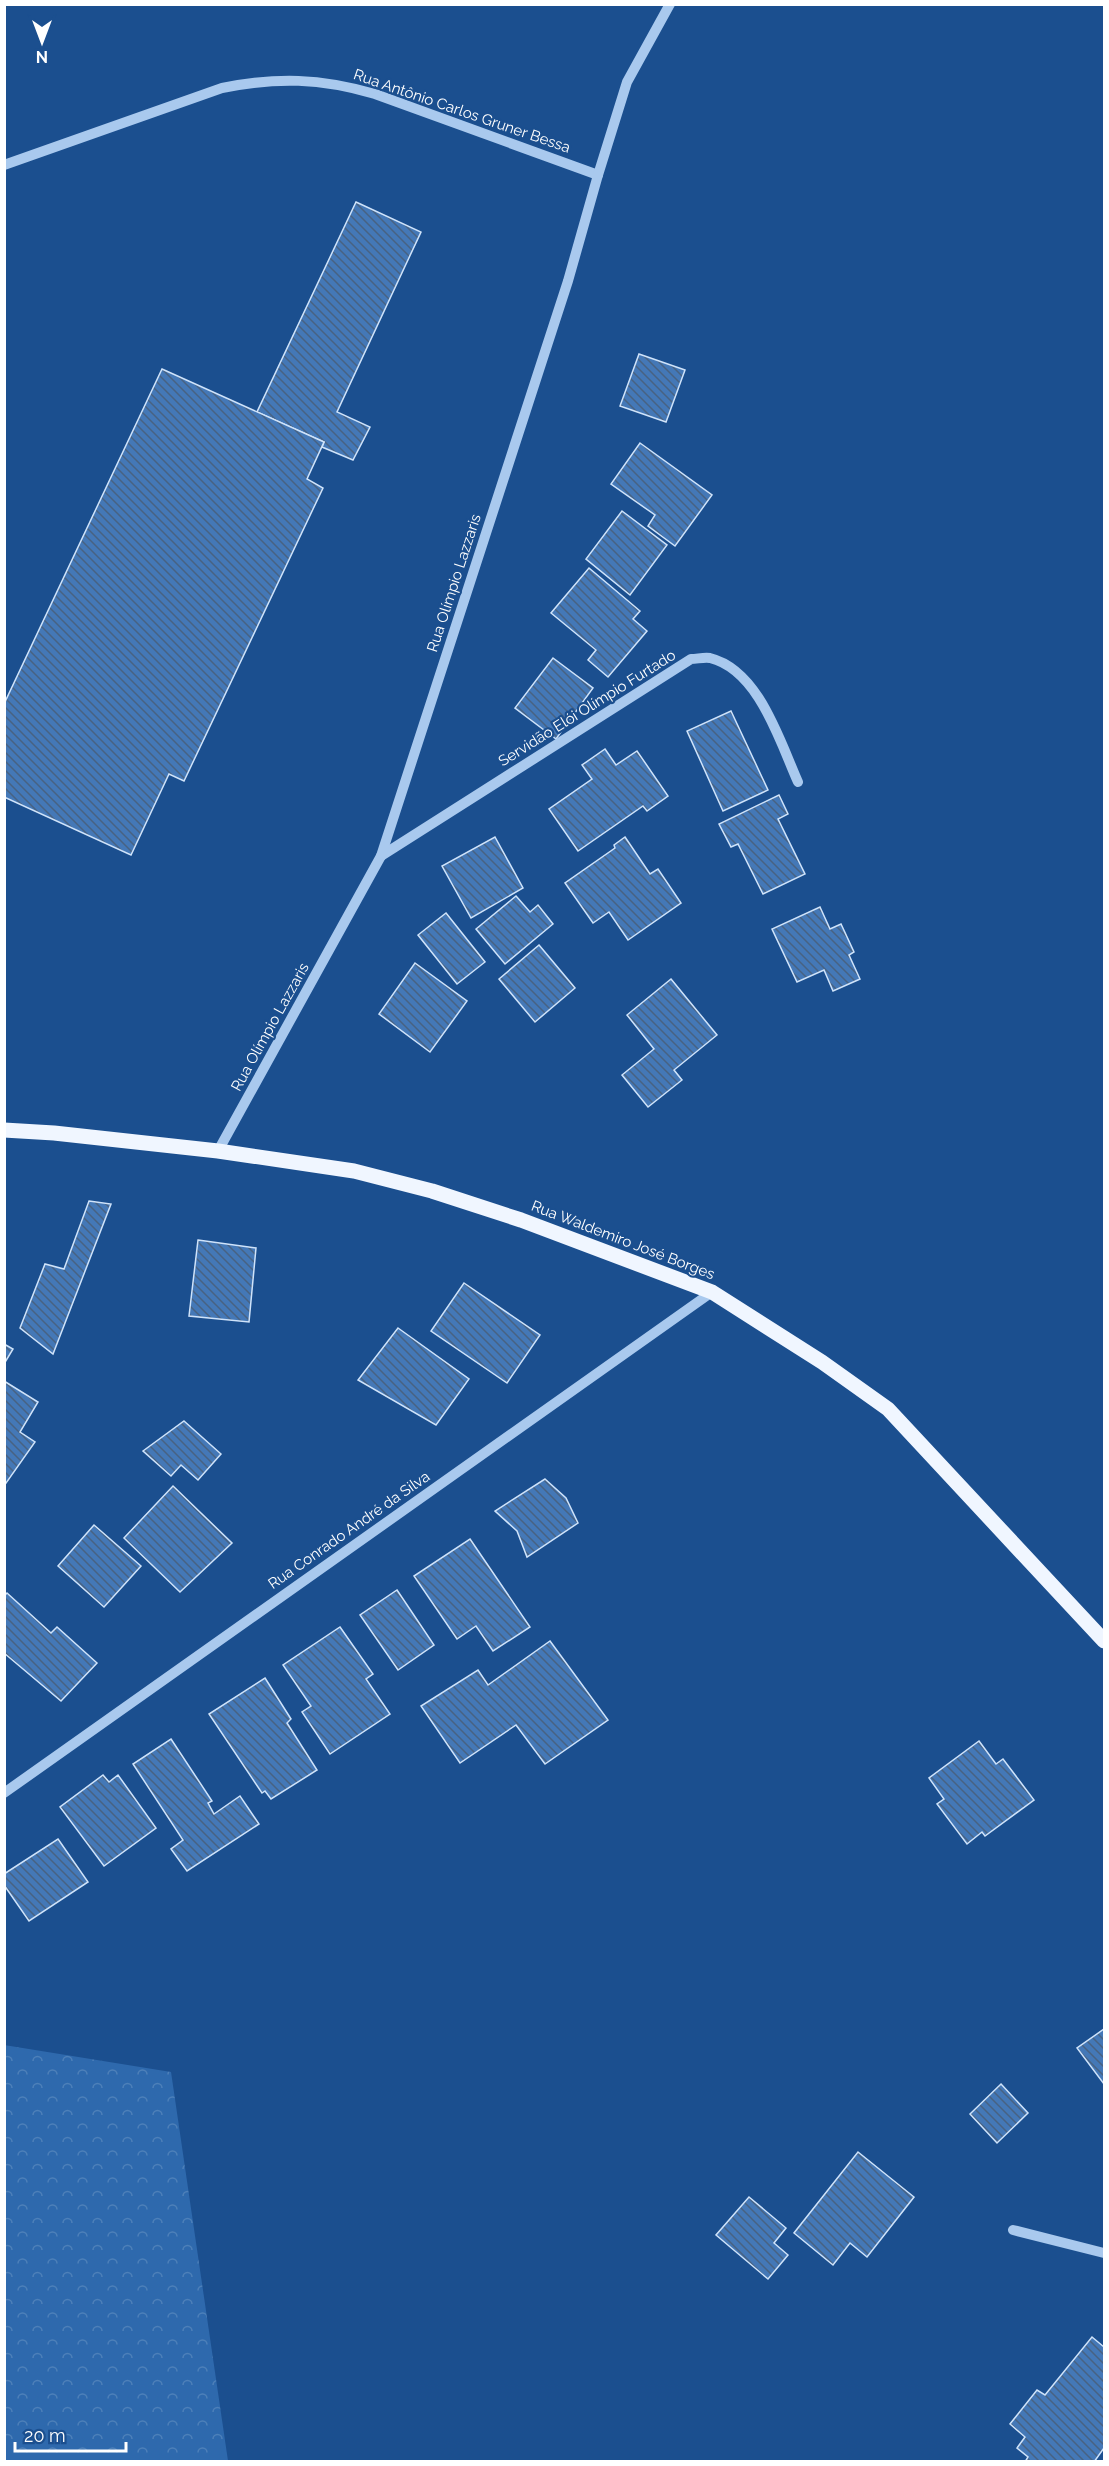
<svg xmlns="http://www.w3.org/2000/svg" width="1109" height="2466" viewBox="0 0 1109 2466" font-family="Raleway,sans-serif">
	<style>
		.forest { fill: url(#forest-crowns) }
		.building { fill: url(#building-back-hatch); stroke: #cfe3fa; stroke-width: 1.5 }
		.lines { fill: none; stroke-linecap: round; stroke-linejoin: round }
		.minor { stroke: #a9c9ee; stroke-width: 10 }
		.major { stroke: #f0f6ff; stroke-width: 15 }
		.labels { text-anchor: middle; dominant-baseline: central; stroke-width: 4.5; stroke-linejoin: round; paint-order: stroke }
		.street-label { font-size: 15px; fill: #fff; stroke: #1b4f8f }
	</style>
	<defs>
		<pattern id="forest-crowns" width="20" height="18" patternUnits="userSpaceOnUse" patternTransform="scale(1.5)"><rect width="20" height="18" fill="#2e69ad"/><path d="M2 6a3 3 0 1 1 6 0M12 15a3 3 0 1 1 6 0" fill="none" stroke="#4d80b9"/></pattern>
		<pattern id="building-back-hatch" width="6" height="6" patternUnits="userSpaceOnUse" patternTransform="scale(1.5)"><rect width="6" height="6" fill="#4478b7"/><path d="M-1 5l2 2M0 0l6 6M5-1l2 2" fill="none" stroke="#486282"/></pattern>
	</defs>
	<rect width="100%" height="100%" fill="#1b4f8f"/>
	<!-- forest -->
	<path class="forest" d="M4,2045L171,2072L228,2461H5Z"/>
	<!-- building -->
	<g class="building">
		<path d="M356,202L421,232L337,412L370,427L353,460L322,447L324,442L257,412Z"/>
		<path d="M639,354L685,370L666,422L620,406Z"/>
		<path d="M162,369L324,442L307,479L323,488L184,781L169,774L131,855L4,797V704Z"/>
		<path d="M640,443L712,495L675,546L648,526L655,515L611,484Z"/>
		<path d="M622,511L667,545L630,595L586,559Z"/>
		<path d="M589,568L640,611L633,619L647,631L608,677L588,660L596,650L551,613Z"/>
		<path d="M553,658L593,688L556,739L515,708Z"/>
		<path d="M731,711L768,790L723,811L687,731Z"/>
		<path d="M605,749L616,765L637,751L668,796L647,811L643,806L578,851L549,809L592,779L582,765Z"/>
		<path d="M779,795L788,814L778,819L805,874L763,894L738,844L731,847L719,824Z"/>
		<path d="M495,837L523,888L471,918L442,866Z"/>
		<path d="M625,837L650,874L658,869L681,903L628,940L609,912L593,923L565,883L615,848L614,845Z"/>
		<path d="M516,896L530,912L538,905L553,924L505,964L476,929Z"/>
		<path d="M820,907L830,929L841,924L854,952L849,955L860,979L833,991L824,970L797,982L772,929Z"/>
		<path d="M446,913L485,962L457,984L418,935Z"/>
		<path d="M539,945L575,988L535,1022L499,979Z"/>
		<path d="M415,963L467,1001L430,1052L379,1014Z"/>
		<path d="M671,979L717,1035L674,1070L682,1080L648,1107L622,1075L654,1049L627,1015Z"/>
		<path d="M89,1201L111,1204L53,1354L20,1328L45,1264L64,1269Z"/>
		<path d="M198,1240L256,1248L249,1322L189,1316Z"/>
		<path d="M464,1283L540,1335L507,1383L431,1331Z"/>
		<path d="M398,1328L469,1379L436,1425L358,1380Z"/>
		<path d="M4,1344L13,1349L4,1364Z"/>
		<path d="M4,1381L38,1402L20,1432L35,1442L4,1486Z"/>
		<path d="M184,1421L221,1454L198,1480L181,1465L171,1476L143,1451Z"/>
		<path d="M545,1479L566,1498L578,1523L527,1557L517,1531L495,1511Z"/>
		<path d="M173,1486L232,1543L180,1592L124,1538Z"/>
		<path d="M94,1525L141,1566L104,1607L58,1566Z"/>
		<path d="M470,1539L530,1627L493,1651L476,1626L457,1639L414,1576Z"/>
		<path d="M397,1590L434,1645L398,1670L360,1615Z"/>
		<path d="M7,1593L51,1633L57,1627L97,1663L61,1701L4,1653V1596Z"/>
		<path d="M340,1627L373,1674L366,1679L390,1714L330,1754L302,1712L311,1706L283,1665Z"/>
		<path d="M550,1641L608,1720L545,1764L516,1725L460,1763L421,1706L478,1670L488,1685Z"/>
		<path d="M265,1678L291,1719L287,1723L317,1770L271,1799L265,1791L262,1793L209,1714Z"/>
		<path d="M171,1739L212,1801L208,1803L214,1814L240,1796L259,1824L187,1871L171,1849L183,1840L133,1764Z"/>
		<path d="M979,1741L996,1764L1003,1759L1034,1800L985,1836L982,1832L967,1844L937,1804L944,1799L929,1778Z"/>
		<path d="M103,1775L109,1782L118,1775L156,1828L104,1866L60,1807Z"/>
		<path d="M58,1839L88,1882L29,1921L4,1885V1874Z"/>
		<path d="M1104,2029V2084L1077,2048Z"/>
		<path d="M1001,2084L1028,2113L997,2143L970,2114Z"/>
		<path d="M858,2152L914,2197L867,2257L850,2243L833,2265L794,2233Z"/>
		<path d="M749,2197L786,2228L774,2243L788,2255L768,2279L716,2235Z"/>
		<path d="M1092,2337L1104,2347V2448L1094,2462H1025L1028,2457L1017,2448L1025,2437L1010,2424L1037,2390L1045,2395Z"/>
	</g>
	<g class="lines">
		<!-- minor -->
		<g class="minor">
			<path d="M4,165L222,88C277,77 320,78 375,94L598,175"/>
			<path d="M381,856L691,659C697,659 704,657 710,658C759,670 780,742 798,782"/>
			<path d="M218,1151L381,856L568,281L598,175L627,82L670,4"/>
			<path d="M4,1793L712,1292"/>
			<path d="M1013,2230L1104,2253"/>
		</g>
		<!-- major -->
		<path class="major" d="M4,1130L54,1133L218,1151L354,1171L432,1191L521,1220L712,1292L822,1362L888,1409L1104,1641"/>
	</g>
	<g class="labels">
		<!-- street labels -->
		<g class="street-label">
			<text transform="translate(462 111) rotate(19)">Rua Antônio Carlos Gruner Bessa</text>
			<text transform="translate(454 583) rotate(-72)">Rua Olímpio Lazzaris</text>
			<text transform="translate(587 708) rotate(-32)">Servidão Elói Olímpio Furtado</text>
			<text transform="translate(270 1027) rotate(-61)">Rua Olímpio Lazzaris</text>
			<text transform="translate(623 1240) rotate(21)">Rua Waldemiro José Borges</text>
			<text transform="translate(349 1530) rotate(-35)">Rua Conrado André da Silva</text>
		</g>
	</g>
	<!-- border -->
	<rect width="1109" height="2466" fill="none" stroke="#ffffff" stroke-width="12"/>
	<!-- north arrow -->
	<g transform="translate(42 42) rotate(180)" stroke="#1b4f8f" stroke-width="4.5" paint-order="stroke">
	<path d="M0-4.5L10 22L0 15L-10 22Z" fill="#ffffff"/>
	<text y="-9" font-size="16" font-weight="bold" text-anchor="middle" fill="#ffffff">N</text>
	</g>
	<!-- scale -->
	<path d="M15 2442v9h111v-9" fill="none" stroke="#ffffff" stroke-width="3"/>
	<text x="24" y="2442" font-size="18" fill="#ffffff" stroke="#1b4f8f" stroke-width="4.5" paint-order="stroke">20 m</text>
</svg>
